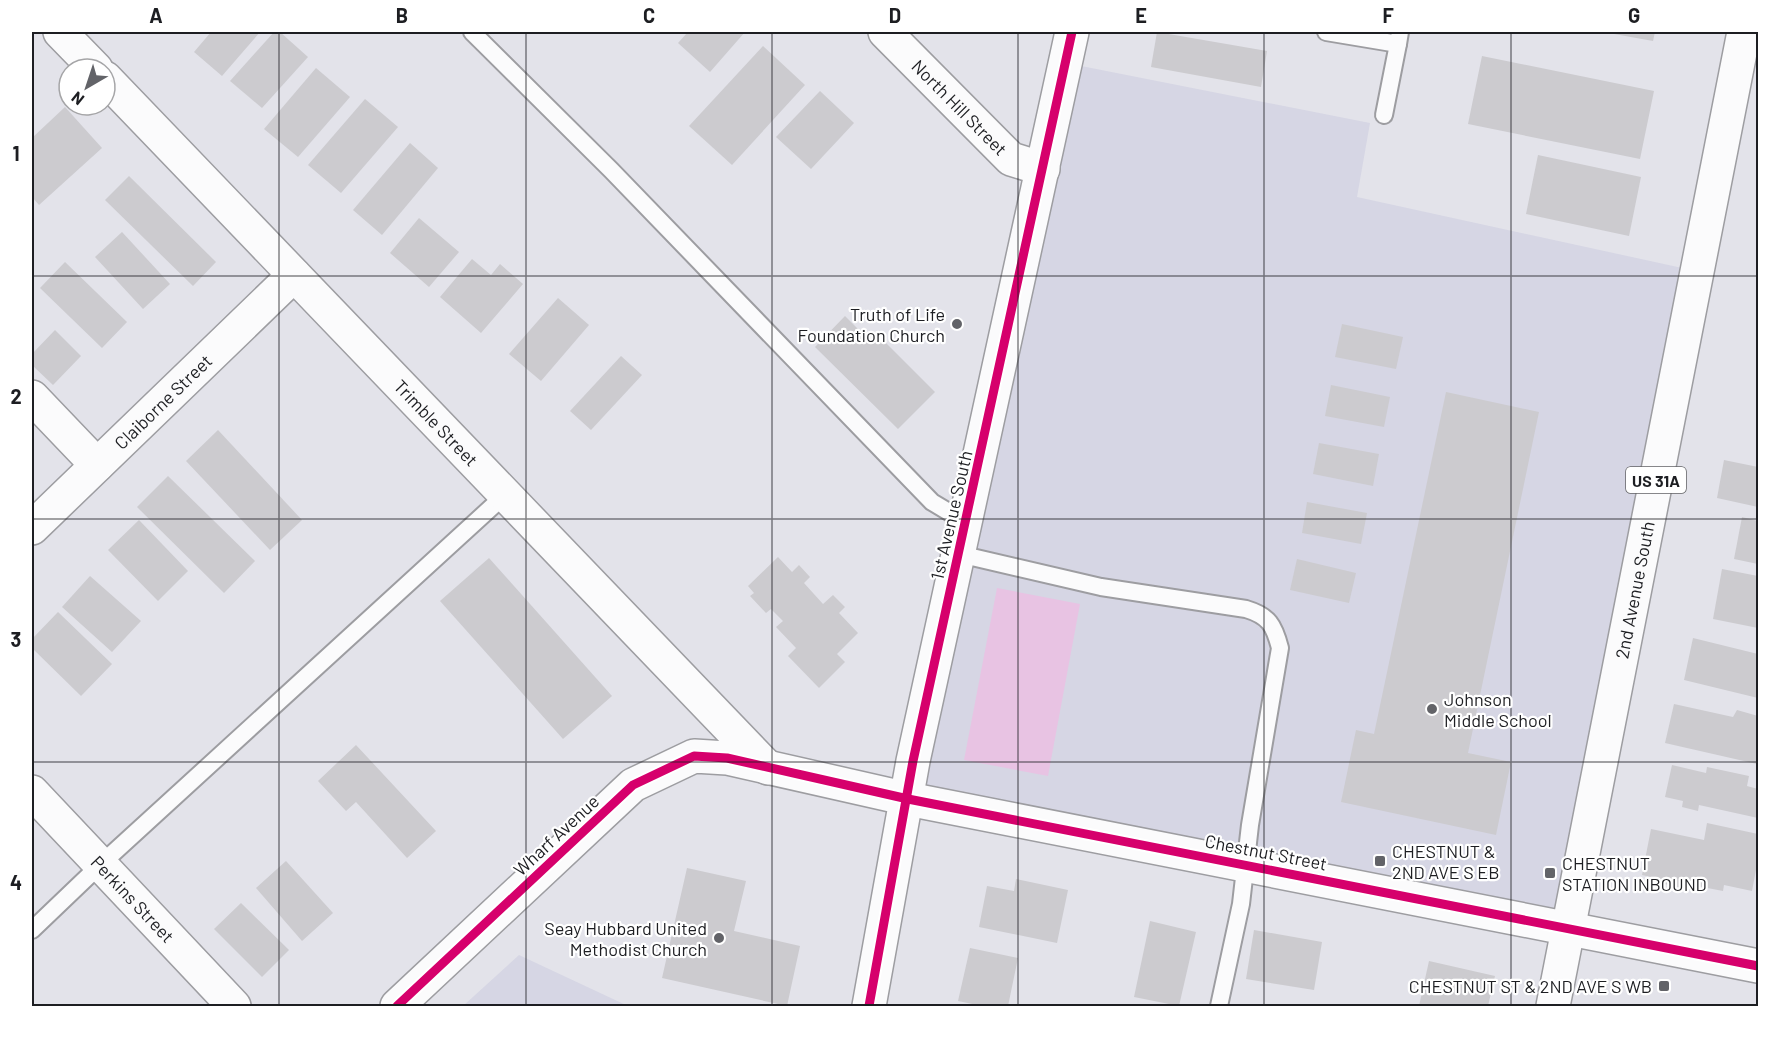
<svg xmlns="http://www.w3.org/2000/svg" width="1790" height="1038" viewBox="0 0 1790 1038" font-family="Barlow,sans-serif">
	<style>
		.built { fill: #d6d6e4 }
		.green { fill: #e8c3e3 }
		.building { fill: #cccbcf }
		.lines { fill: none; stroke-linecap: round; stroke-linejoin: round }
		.service-casing { stroke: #9d9da1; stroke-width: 20 }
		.minor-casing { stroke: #9d9da1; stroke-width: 36 }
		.tertiary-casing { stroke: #9d9da1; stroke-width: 36 }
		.primary-casing { stroke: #9d9da1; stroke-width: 36 }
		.service { stroke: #fbfbfc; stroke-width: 16 }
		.minor { stroke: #fbfbfc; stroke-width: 33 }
		.tertiary { stroke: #fbfbfc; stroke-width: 33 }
		.primary { stroke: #fbfbfc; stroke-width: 33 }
		.cycleway-casing { stroke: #fff; stroke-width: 13 }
		.cycleway { stroke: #d6006c; stroke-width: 9 }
		.grid { fill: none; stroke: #1d1e22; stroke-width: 1.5; stroke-opacity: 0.55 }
		.poi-dot { fill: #626368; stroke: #fff; stroke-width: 2 }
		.labels { text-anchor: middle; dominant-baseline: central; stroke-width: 4.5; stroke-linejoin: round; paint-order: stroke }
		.shield { fill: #fff; stroke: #616264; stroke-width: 1.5 }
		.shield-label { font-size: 16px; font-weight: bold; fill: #1d1e22 }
		.street-label { font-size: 18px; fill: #1d1e22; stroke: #fff }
		.poi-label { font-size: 18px; fill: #1d1e22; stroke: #fff; text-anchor: end }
		.neatline { fill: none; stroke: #1d1e22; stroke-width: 2 }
		.grid-label { font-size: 20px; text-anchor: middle; font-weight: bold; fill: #1d1e22 }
	</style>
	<rect width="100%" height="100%" fill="#e3e3ea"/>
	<!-- built -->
	<g class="built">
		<path d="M1066,63L1370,123L1357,197L1696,271L1568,929L908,799Z"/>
		<path d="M519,955L628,1006H463Z"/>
	</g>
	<!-- green -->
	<path class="green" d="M997,588L1080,604L1048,776L964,760Z"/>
	<!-- building -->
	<g class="building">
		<path d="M211,32H260L222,76L194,52Z"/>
		<path d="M274,32H280L308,57L262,108L230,81Z"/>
		<path d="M688,32H745L710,72L678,43Z"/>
		<path d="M1157,32L1267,51L1261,87L1151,67Z"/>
		<path d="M1603,32H1655L1653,41Z"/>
		<path d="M763,46L805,85L732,165L689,126Z"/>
		<path d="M1482,56L1654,91L1640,159L1468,124Z"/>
		<path d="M316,68L350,97L298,157L264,129Z"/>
		<path d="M820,91L854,123L811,169L776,137Z"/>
		<path d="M365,99L398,127L341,193L308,165Z"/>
		<path d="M65,107L102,148L39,205L32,197V138Z"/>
		<path d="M410,143L438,168L382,235L353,210Z"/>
		<path d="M1538,155L1641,177L1629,236L1526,214Z"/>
		<path d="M129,176L216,262L193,286L105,200Z"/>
		<path d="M419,218L459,252L429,287L390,253Z"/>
		<path d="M122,232L170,284L143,309L95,257Z"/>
		<path d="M472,259L491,275L500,264L523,284L481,333L440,297Z"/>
		<path d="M65,262L127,322L102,348L40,288Z"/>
		<path d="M558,298L589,325L541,381L509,354Z"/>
		<path d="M845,316L873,344L880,337L935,392L898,429L815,347Z"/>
		<path d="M1342,324L1403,337L1396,369L1335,357Z"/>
		<path d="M55,330L81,356L53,385L32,365V354Z"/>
		<path d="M621,356L642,375L591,430L570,411Z"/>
		<path d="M1331,385L1390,397L1384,427L1325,416Z"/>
		<path d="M1446,392L1539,412L1468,753L1511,762L1496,835L1341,802L1356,730L1374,734Z"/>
		<path d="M218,430L302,520L270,550L186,461Z"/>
		<path d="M1319,443L1379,454L1373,486L1313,474Z"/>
		<path d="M1724,460L1758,467V507L1717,498Z"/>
		<path d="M168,476L255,561L224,593L137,507Z"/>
		<path d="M1307,502L1367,513L1361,544L1302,533Z"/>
		<path d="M1742,517L1758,521V564L1734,559Z"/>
		<path d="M139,520L188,571L158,601L108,550Z"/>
		<path d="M778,557L792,572L799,565L810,577L804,583L823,604L833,595L845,607L839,613L858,633L837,654L845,662L819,688L788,656L796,648L776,627L783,621L771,609L766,613L750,596L754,593L748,586Z"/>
		<path d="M489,558L612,696L563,739L440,601Z"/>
		<path d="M1297,559L1356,573L1349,603L1290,590Z"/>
		<path d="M1722,569L1758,576V628L1713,619Z"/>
		<path d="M90,576L141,621L112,652L62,607Z"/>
		<path d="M58,612L112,664L81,696L32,648V639Z"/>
		<path d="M1693,638L1758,654V698L1684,680Z"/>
		<path d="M1674,704L1733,717L1737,710L1758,716L1757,764L1665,743Z"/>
		<path d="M356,745L436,831L407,858L356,802L346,811L318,781Z"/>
		<path d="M1672,765L1706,773L1707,767L1749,776L1747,786L1758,789V818L1699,805L1698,811L1682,807L1683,801L1665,797Z"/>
		<path d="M1707,823L1758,834V859L1752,891L1724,885L1723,891L1692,885L1691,890L1664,884L1665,880L1642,875L1651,829L1704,840Z"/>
		<path d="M286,861L333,913L302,941L256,888Z"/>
		<path d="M687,868L746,881L734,931L800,946L787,1006L662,978Z"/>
		<path d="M1016,879L1068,890L1057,943L979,927L987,886L1014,891Z"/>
		<path d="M241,903L289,950L262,977L214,929Z"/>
		<path d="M1150,921L1196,932L1179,1006L1134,997Z"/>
		<path d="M1254,930L1322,942L1314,990L1246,979Z"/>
		<path d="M970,948L1018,958L1008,1006H982L958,1001Z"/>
		<path d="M1429,961L1495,976L1488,1006H1419Z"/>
	</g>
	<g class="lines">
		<!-- service casing -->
		<g class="service-casing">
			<g id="service">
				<path d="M472,32L611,170L932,502L967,523"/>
				<path d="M1326,32L1398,44L1400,32"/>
				<path d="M1384,115L1398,44"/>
				<path d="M959,554L1101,587L1246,609C1269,616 1274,625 1280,648L1250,825L1241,904L1219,1006"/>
				<path d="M32,930L100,865L506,494"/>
			</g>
		</g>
		<!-- minor casing -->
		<g class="minor-casing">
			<g id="minor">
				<path d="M60,32L96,69"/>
				<path id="s1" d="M885,32L1011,159L1043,169"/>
				<path id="s2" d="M105,78L768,768"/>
				<path d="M32,397L97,465"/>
				<path id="s3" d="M32,528L294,275"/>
				<path id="s4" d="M32,792L234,1006"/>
				<path d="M869,1006L913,761L1072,32"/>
			</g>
		</g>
		<!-- tertiary casing -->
		<g class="tertiary-casing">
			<path id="tertiary" d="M397,1006L633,785L694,756L727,758L908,799L1758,966"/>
		</g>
		<!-- primary casing -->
		<g class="primary-casing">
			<g id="primary">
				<path id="s5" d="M1553,1006L1744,32"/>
			</g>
		</g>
		<!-- service -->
		<use href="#service" class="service"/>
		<!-- minor -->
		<use href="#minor" class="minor"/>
		<!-- tertiary -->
		<use href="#tertiary" class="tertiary"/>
		<!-- primary -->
		<use href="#primary" class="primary"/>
		<!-- cycleway casing -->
		<g class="cycleway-casing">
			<g id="cycleway">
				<path d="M397,1006L633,785L694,756L727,758L908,799L1758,966"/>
				<path d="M869,1006L913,761L1072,32"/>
			</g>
		</g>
		<!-- cycleway -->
		<use href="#cycleway" class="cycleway"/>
	</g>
	<!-- grid -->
	<path class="grid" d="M279,32V1006M526,32V1006M772,32V1006M1018,32V1006M1264,32V1006M1511,32V1006M32,276H1758M32,519H1758M32,762H1758"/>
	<!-- markers -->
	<g class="poi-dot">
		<circle cx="957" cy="324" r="6"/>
		<circle cx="1432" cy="709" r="6"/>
		<rect x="1374" y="855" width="12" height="12" rx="3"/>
		<rect x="1544" y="867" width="12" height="12" rx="3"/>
		<circle cx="719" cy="938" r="6"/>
		<rect x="1658" y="980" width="12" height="12" rx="3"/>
	</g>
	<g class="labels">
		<!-- shield labels -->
		<rect class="shield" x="1626" y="467" width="60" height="26" rx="4.5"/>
		<g class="shield-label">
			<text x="1656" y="480">US 31A</text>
		</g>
		<!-- street labels -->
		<g class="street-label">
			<text stroke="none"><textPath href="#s1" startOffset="106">North Hill Street</textPath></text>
			<text stroke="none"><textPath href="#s3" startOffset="182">Claiborne Street</textPath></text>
			<text stroke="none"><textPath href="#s2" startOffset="478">Trimble Street</textPath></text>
			<text transform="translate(951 515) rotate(-77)">1st Avenue South</text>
			<text stroke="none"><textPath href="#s5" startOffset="424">2nd Avenue South</textPath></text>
			<text transform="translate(556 835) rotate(-43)">Wharf Avenue</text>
			<text transform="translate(1266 852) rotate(11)">Chestnut Street</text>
			<text stroke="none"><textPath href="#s4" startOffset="147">Perkins Street</textPath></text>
		</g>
		<!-- poi labels -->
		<g class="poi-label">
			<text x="945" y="314">Truth of Life<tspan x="945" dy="21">Foundation Church</tspan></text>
			<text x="1444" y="699" text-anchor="start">Johnson<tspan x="1444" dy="21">Middle School</tspan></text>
			<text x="1392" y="851" text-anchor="start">CHESTNUT &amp;<tspan x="1392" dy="21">2ND AVE S EB</tspan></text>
			<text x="1562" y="863" text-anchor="start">CHESTNUT<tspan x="1562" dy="21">STATION INBOUND</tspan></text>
			<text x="707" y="928">Seay Hubbard United<tspan x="707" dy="21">Methodist Church</tspan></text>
			<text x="1652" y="986">CHESTNUT ST &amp; 2ND AVE S WB</text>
		</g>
	</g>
	<!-- border -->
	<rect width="1790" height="1038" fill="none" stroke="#ffffff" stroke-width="66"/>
	<!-- north arrow -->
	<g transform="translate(87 87) rotate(219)"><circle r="28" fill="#ffffff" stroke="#a5a5a7" stroke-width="1.5"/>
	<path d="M0-4.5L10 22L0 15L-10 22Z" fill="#626368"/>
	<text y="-9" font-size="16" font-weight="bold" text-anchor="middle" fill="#1d1e22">N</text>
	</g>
	<rect x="33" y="33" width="1724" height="972" class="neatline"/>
	<g class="grid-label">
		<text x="156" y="23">A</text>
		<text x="402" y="23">B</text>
		<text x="649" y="23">C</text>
		<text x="895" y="23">D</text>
		<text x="1141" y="23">E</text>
		<text x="1388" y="23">F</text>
		<text x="1634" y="23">G</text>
		<text x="16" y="161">1</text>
		<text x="16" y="404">2</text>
		<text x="16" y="647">3</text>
		<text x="16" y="890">4</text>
	</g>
</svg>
